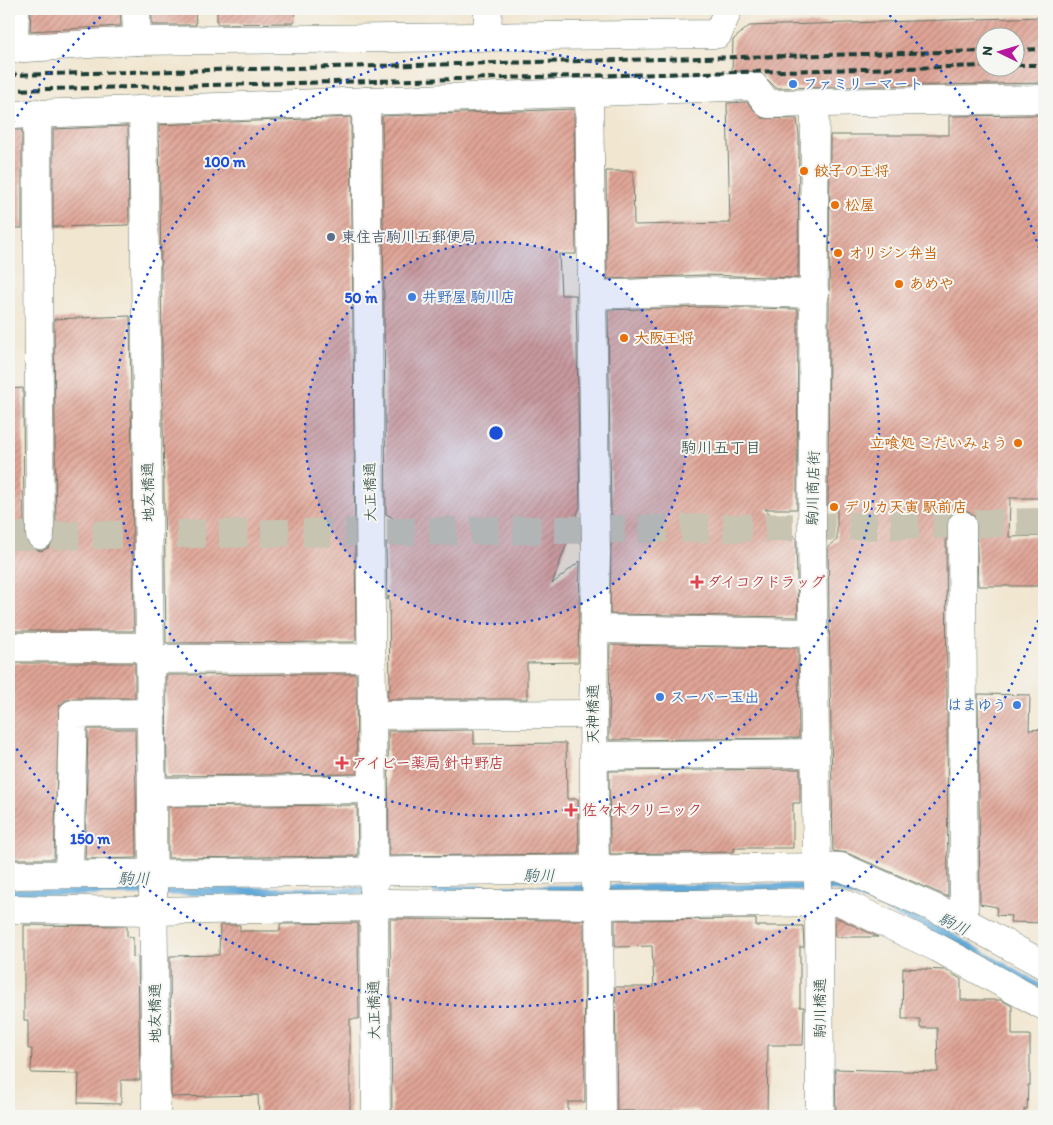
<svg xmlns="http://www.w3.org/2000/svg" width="1053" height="1125" viewBox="0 0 1053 1125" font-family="Itim,'Klee One',sans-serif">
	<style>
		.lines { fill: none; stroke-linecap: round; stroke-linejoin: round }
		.stream { stroke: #61a9d8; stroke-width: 8 }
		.building { fill: url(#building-hatch); fill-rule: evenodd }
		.street-tunnel { stroke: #c7c4b1; stroke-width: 28; stroke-dasharray: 28 14; stroke-linecap: butt }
		.street-casing { stroke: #68786b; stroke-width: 29 }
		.street { stroke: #fff; stroke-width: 28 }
		.rail { stroke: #1f3d34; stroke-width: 4; stroke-dasharray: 8 4; stroke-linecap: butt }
		.ring { fill: none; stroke: #1d4ed8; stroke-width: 2.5; stroke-dasharray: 2.5 5 }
		.shop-dot { fill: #3f7fe0; stroke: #f6f6f2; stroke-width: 2 }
		.food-dot { fill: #e8710a; stroke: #f6f6f2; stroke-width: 2 }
		.service-dot { fill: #5c6f8a; stroke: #f6f6f2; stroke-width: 2 }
		.health-dot { fill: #e0444e; stroke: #f6f6f2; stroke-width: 2 }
		.labels { text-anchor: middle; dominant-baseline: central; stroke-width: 4; stroke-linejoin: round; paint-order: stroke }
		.shop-label { font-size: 15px; font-weight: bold; fill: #366cbe; stroke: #f6f6f2; text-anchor: start }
		.food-label { font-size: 15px; font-weight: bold; fill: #c56008; stroke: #f6f6f2; text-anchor: start }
		.service-label { font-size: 15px; font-weight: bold; fill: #4e5e75; stroke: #f6f6f2; text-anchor: start }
		.street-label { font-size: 15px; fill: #1f3d34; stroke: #f6f6f2 }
		.health-label { font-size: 15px; font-weight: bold; fill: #be3a42; stroke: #f6f6f2; text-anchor: start }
		.neighbourhood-label { font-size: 16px; fill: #1f3d34; stroke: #f6f6f2 }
		.water-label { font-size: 16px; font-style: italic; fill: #335d65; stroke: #f6f6f2 }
		.centre { fill: #1d4ed8; stroke: #f6f6f2; stroke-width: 2.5 }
		.ring-label { font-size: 15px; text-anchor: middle; font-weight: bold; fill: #1d4ed8; stroke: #f6f6f2; stroke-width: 4; stroke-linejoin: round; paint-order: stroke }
	</style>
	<defs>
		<pattern id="building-hatch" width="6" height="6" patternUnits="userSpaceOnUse" patternTransform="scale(1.25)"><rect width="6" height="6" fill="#e0a496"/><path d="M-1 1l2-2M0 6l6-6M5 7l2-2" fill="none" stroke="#b5877b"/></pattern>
	</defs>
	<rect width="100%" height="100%" fill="#f6f6f2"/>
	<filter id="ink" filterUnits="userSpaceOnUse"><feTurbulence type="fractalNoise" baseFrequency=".02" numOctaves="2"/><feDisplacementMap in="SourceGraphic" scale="10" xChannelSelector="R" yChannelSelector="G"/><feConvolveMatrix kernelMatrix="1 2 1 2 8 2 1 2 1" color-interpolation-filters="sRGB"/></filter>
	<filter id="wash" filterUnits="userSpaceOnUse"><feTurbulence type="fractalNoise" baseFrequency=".0096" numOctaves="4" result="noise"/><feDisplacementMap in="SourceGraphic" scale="20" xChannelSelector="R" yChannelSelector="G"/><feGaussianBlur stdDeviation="1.12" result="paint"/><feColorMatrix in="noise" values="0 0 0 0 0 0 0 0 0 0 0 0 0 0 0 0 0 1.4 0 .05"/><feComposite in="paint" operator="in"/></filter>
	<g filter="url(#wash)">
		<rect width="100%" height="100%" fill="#f1e6d0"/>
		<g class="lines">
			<!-- stream -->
			<g class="stream">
				<path d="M436,890L837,887L871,900L953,938L1044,990"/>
				<path d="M9,892L369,891"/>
			</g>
		</g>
		<g id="blocks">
			<!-- building -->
			<g class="building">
				<path d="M31,9H120L121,26L30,31Z"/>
				<path d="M152,9H195L196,25H152Z"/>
				<path d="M217,9H295L294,23L217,24Z"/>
				<path d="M1044,17V83L776,88L760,72L732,71L733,40L749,26ZM986,38H1016V68H986Z"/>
				<path d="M747,102L762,118L797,119L799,135L798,278L704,275L607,279L606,171H633L634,225L730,223L727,103Z"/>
				<path d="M574,109L576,254H559L561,295H576L580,507L552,584L580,561L578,662L527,663V699H388L387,689L390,691L389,596L387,600L386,543L402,523L386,514L382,116Z"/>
				<path d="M1044,115V498H1010L1009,537L1043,536L1042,563H1040V586H978L976,518L970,512L961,509L954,512L948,518L946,525L948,897L847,853L833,851L828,547L837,540V508H828L830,135H949V116Z"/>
				<path d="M351,117L356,640L354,642L166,643L159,125Z"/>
				<path d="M128,126L129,225L53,227V129Z"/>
				<rect x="9" y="130" width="13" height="98"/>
				<path d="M704,307L798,309L797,509H765L796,538L798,617L610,614L611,535L622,526L611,514L608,310Z"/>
				<path d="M130,316L134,631H9V389L23,388L24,535L26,542L32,548L41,551L48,548L53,543L56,535L54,319Z"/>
				<path d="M610,645L798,648L799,738L609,740Z"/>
				<path d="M9,663H135V698H73L65,701L59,706L54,859H9Z"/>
				<path d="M356,674L357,774L167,776L166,675Z"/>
				<path d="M978,694L1030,695L1029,730L1044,729V923L1010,922L1011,916L996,915L997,907L980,904Z"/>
				<path d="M88,729H135L137,858L85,859Z"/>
				<path d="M474,730V744L566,743L567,799H578L579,854L389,856L388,731Z"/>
				<path d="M800,769V803H793V848H734V852L610,854L609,771Z"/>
				<path d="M357,805L358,856L168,858V807Z"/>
				<path d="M835,918H838L878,937H835Z"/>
				<path d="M390,919L584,920L585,1102H568V1116H392Z"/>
				<path d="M756,919V926H803L804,947H800V1007H804L803,1045H768L767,1116H699V1110L617,1111L615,987H654L652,946L615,947V920Z"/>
				<path d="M358,923L359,1019H350V1116H259L258,1095L171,1097L170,956L219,955L220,925H240V931H280V924Z"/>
				<path d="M24,925L127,926V937H133V957L138,956L140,1080H121V1104L78,1103L79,1074L31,1073L32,1049H28V1020H24Z"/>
				<path d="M903,968L945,970L961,979V1000H1001L1012,1006V1035H1030V1085H1028L1027,1109H1024V1116H836L835,1069L938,1072L937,1028H920V1019H902Z"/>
			</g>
		</g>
	</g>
	<g filter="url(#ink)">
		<use href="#blocks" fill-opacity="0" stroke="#68786b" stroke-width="1"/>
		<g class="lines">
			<!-- street-tunnel -->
			<path class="street-tunnel" d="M9,536L812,527L1044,522"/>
			<!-- street casing -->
			<g class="street-casing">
				<g id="street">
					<path d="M136,9L137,41"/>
					<path d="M487,37L488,9"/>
					<path d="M9,49L137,41L718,34L728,9"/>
					<path d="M14,49L15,9"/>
					<path d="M589,93L596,553L593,714L595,869L597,899L599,905L601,1116"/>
					<path d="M366,101L376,1116"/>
					<path d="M815,103L812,538L817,868L819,902L820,1116"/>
					<path d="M143,109L156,1116"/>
					<path d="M37,113L40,535"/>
					<path d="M9,115L754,86L768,104L1044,99"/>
					<path d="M592,295L704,291L815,294"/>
					<path d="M962,525L964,921"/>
					<path d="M594,629L814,633"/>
					<path d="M9,647H150"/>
					<path d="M151,659L372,658"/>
					<path d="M372,715L593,714"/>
					<path d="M594,756L815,753"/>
					<path d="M153,792L372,789"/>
					<path d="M69,874L73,714L152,713"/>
					<path d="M9,875L841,867L964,921L1044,965"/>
					<path d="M9,909L152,911L373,907L386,903L599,905L841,902L938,948L1044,1006"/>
				</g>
			</g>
			<!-- street -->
			<use href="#street" class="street"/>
			<!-- rail -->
			<g class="rail">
				<path d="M1016,50L1044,49"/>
				<path d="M1016,65H1044"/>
				<path d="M9,75L986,51"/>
				<path d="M9,90L986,66"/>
			</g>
		</g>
	</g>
	<!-- distance rings -->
	<circle cx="496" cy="433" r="191" fill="#1d4ed8" fill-opacity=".12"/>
	<g class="ring">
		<circle cx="496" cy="433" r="191"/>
		<circle cx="496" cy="433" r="383"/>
		<path d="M1043 606A574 574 0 0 1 9 737M9 129A574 574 0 0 1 108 10M884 10A574 574 0 0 1 1043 260"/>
	</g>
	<!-- markers -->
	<g class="shop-dot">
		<circle cx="793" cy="84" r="5"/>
		<circle cx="412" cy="297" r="5"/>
		<circle cx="660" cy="697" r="5"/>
		<circle cx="1017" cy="705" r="5"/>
	</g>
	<g class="food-dot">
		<circle cx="804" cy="171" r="5"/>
		<circle cx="835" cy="205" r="5"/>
		<circle cx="838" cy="253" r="5"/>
		<circle cx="899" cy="284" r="5"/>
		<circle cx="624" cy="338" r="5"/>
		<circle cx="1018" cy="443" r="5"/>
		<circle cx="834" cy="507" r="5"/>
	</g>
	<circle class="service-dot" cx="331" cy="237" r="5"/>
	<g class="health-dot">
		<path d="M694.5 574.5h5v5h5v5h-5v5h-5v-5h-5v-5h5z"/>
		<path d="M339.5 755.5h5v5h5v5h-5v5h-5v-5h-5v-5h5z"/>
		<path d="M568.5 802.5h5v5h5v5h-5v5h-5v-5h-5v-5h5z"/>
	</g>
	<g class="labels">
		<!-- shop labels -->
		<g class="shop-label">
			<text x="803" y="84">ファミリーマート</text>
			<text x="422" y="297">井野屋 駒川店</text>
			<text x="670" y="697">スーパー玉出</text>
			<text x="1007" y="705" text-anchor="end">はまゆう</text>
		</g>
		<!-- food labels -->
		<g class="food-label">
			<text x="814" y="171">餃子の王将</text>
			<text x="845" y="205">松屋</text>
			<text x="848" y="253">オリジン弁当</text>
			<text x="909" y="284">あめや</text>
			<text x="634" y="338">大阪王将</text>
			<text x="1008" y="443" text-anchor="end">立喰処 こだいみょう</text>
			<text x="844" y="507">デリカ天寅 駅前店</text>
		</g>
		<!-- service labels -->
		<g class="service-label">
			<text x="341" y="237">東住吉駒川五郵便局</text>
		</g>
		<!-- street labels -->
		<g class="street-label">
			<text transform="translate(813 488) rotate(-89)">駒川商店街</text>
			<text transform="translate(148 492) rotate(-91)">地友橋通</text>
			<text transform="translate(370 492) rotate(-91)">大正橋通</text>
			<text transform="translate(593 714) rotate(-90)">天神橋通</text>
			<text transform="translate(820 1008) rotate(-90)">駒川橋通</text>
			<text transform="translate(374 1010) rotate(-91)">大正橋通</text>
			<text transform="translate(155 1013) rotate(-90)">地友橋通</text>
		</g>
		<!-- health labels -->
		<g class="health-label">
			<text x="707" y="582">ダイコクドラッグ</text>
			<text x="352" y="763">アイビー薬局 針中野店</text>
			<text x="582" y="810">佐々木クリニック</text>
		</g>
		<!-- neighbourhood labels -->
		<g class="neighbourhood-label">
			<text x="721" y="447">駒川五丁目</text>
		</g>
		<!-- water labels -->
		<g class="water-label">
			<text x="539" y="875">駒川</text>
			<text x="134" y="878">駒川</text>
			<text transform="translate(954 924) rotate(26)">駒川</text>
		</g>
	</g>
	<circle cx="496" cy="433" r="8" class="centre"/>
	<g class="ring-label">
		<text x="225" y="167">100 m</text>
		<text x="361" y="303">50 m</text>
		<text x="90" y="844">150 m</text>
	</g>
	<!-- margin -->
	<rect width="1053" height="1125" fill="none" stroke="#f6f6f2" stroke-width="30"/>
	<!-- north arrow -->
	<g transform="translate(1000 52) rotate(275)"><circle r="24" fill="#f6f6f2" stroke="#a0aca6"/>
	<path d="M0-4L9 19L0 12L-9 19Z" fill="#b5179e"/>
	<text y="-8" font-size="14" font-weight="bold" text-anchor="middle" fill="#1f3d34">N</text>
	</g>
</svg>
